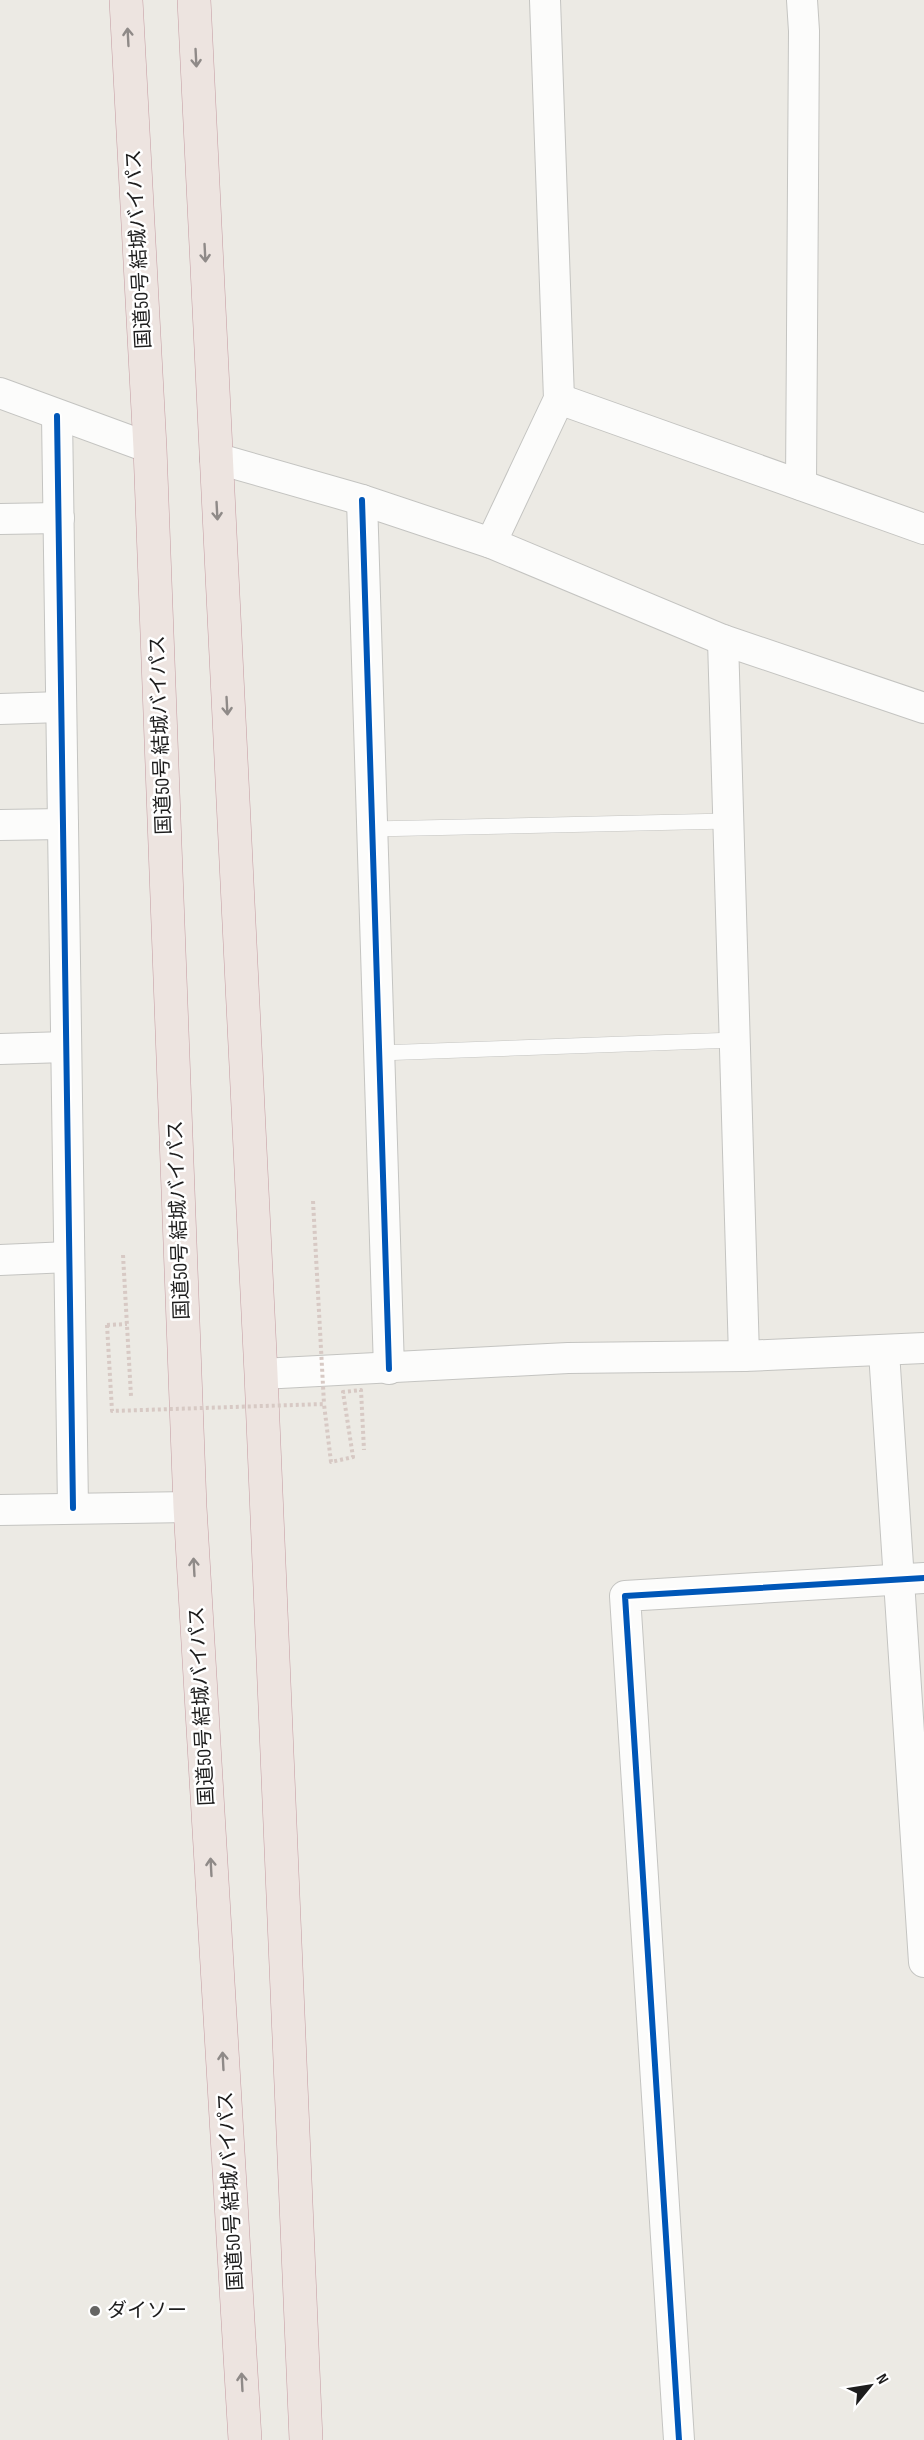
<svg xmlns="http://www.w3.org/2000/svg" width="924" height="2440" viewBox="0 0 924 2440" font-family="'Sofia Sans Condensed','Noto Sans JP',sans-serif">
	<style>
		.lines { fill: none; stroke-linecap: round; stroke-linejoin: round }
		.service-casing { stroke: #c4c4c1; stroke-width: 16 }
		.minor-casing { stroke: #c4c4c1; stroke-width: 32 }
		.trunk-casing { stroke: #c49aa1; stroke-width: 34 }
		.path { stroke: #d7c9c4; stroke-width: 4; stroke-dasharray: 3 3; stroke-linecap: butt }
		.service { stroke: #fcfcfb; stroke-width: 15 }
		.minor { stroke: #fcfcfb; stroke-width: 30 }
		.trunk { stroke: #ede4e0; stroke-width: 33 }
		.path-bridge { stroke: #d7c9c4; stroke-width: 4; stroke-dasharray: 3 3; stroke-linecap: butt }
		.cycleway-casing { stroke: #fff; stroke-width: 10 }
		.cycleway { stroke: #0057b8; stroke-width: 6 }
		.oneway { stroke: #8f8a88 }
		.poi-dot { fill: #656563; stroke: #fff; stroke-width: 2 }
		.labels { text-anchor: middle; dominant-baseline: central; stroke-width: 5; stroke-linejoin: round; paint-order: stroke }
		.street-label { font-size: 20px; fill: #1d1d1d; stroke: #fff }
		.poi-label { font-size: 20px; fill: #1d1d1d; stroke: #fff; text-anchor: start }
	</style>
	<rect width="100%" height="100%" fill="#eceae4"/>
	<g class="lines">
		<!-- service casing -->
		<g class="service-casing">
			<g id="service">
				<path d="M372,829L728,821"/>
				<path d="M379,1053L735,1040"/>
			</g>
		</g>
		<!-- minor casing -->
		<g class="minor-casing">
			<g id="minor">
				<path d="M0,393L150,448"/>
				<path d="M559,399L924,529"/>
				<path d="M57,416L73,1508"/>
				<path d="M215,458L362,500L491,543L723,640L924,708"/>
				<path d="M801,485L804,31L802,0"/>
				<path d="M362,500L389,1369"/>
				<path d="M0,519L59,518"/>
				<path d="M491,543L559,399L545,0"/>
				<path d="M723,640L744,1356"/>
				<path d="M0,709L61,707"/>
				<path d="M0,825L63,824"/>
				<path d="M0,1049L66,1047"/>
				<path d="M0,1260L69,1257"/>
				<path d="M884,1352L924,1962"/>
				<path d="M261,1374L568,1358L744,1356L924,1348"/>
				<path d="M0,1510L190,1507"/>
				<path d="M679,2440L625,1596L924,1578"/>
			</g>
		</g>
		<!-- trunk casing -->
		<g class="trunk-casing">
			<g id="trunk">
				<path d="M126,0L150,448L190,1507L245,2440"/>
				<path d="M194,0L261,1374L306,2440"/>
			</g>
		</g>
		<!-- path -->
		<g class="path">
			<path d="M123,1255L131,1396"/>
			<path d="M107,1325L127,1324"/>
		</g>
		<!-- service -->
		<use href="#service" class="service"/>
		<!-- minor -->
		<use href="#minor" class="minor"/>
		<!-- trunk -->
		<use href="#trunk" class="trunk"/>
		<!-- path-bridge -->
		<g class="path-bridge">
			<path d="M313,1201L324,1404"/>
			<path d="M107,1325L112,1411L324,1404L331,1462L353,1457L343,1392L361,1390L364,1450"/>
		</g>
		<!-- cycleway casing -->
		<g class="cycleway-casing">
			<g id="cycleway">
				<path d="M57,416L73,1508"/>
				<path d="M362,500L389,1369"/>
				<path d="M679,2440L625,1596L924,1578"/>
			</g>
		</g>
		<!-- cycleway -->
		<use href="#cycleway" class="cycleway"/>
	</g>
	<!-- one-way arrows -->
	<defs><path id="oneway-shaft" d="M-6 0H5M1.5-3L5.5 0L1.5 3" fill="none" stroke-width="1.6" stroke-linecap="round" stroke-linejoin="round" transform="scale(1.5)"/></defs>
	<g class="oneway">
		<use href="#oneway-shaft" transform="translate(128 37) rotate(-93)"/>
		<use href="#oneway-shaft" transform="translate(196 58) rotate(87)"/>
		<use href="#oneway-shaft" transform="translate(205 253) rotate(87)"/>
		<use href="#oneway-shaft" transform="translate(217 511) rotate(87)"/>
		<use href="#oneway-shaft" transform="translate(227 706) rotate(87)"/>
		<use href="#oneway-shaft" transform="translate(194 1567) rotate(-93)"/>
		<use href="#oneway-shaft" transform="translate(211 1867) rotate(-93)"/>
		<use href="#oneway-shaft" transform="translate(223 2061) rotate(-93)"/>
		<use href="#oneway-shaft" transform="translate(242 2382) rotate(-93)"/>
	</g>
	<!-- markers -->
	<circle class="poi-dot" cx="95" cy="2311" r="6"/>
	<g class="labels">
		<!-- street labels -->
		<g class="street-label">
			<text transform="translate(139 249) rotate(-93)">国道50号 結城バイパス</text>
			<text transform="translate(161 735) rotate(-92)">国道50号 結城バイパス</text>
			<text transform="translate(179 1220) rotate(-92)">国道50号 結城バイパス</text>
			<text transform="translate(202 1706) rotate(-93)">国道50号 結城バイパス</text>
			<text transform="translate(231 2191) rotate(-93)">国道50号 結城バイパス</text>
		</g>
		<!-- poi labels -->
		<g class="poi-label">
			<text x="107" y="2311">ダイソー</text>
		</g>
	</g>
	<!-- north arrow -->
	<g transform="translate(870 2386) rotate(60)" stroke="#ffffff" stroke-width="4.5" paint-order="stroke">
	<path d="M0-4.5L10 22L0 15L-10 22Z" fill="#1d1d1d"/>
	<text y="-9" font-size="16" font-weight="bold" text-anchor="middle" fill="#1d1d1d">N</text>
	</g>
</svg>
